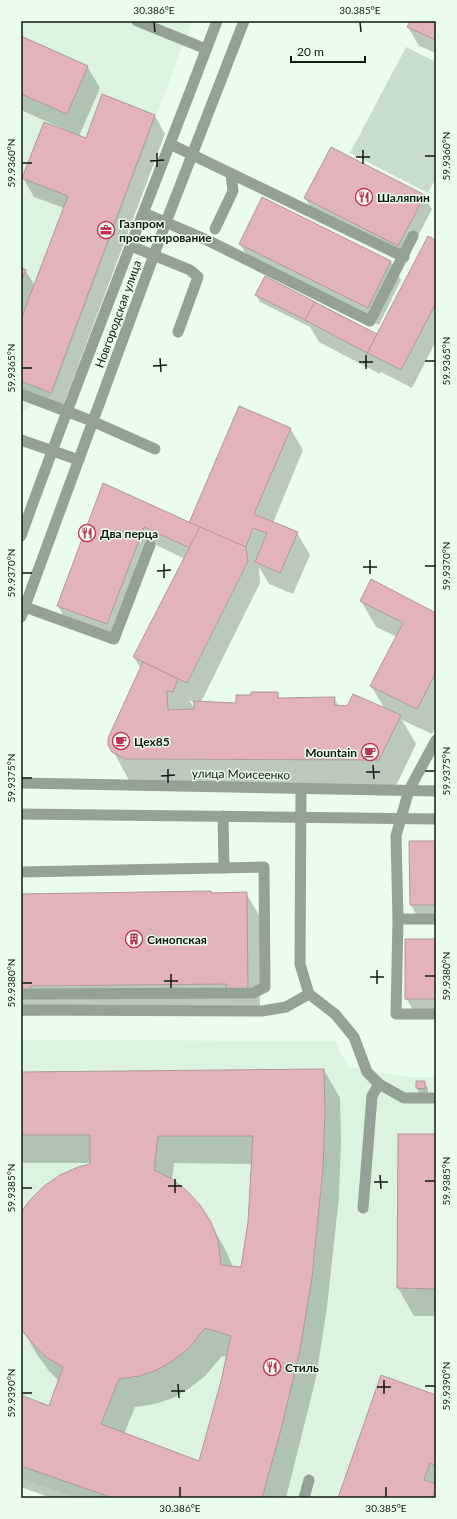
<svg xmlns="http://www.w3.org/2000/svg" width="457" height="1519" viewBox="0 0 457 1519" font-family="Lato,sans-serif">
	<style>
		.built { fill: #dcf4dd }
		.green { fill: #c9deca }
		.shadow { fill: #0003; fill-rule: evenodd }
		.building { fill: #e2b3b8; stroke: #b0989a; fill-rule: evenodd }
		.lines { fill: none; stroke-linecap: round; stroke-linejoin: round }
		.service { stroke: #94a295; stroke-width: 11 }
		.minor { stroke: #94a295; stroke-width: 11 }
		.tertiary { stroke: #94a295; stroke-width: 11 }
		.ticks { fill: none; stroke: #111812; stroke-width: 1.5 }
		.labels { text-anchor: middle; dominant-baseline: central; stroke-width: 3; stroke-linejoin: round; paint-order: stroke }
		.poi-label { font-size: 12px; font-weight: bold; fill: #111812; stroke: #eafceb; text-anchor: start }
		.street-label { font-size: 12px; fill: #111812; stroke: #eafceb }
		.neatline { fill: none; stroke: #111812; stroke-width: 1.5 }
		.ticks-label { font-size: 10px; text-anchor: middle; fill: #111812 }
	</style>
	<rect width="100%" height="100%" fill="#eafceb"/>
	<!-- built -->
	<g class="built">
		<path d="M21,21H192L52,395L21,412Z"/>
		<path d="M21,1040L335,1041L348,1067L407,1077H436V1498H76L21,1478Z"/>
	</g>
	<!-- green -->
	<path class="green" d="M406,47L436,62V178L428,193L350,153Z"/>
	<!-- shadow -->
	<g class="shadow">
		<path d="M411,21H436V53L419,46L408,27Z"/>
		<path d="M21,37L87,66L100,88L79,136L86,139L103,95L155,116L165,134L61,411L21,395V269L26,271L35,286L64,208L34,197L23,178L68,131L21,110Z"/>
		<path d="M424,196L432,209L406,259L313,211L305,198Z"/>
		<path d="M436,241V341L412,388L381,372L380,374L319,342L310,327L260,302L256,295L378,335Z"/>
		<path d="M240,244L391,262L401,280L379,325L251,262Z"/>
		<path d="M290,428L303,450L273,523L297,533L310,555L293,594L269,584L259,567L260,583L201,702L236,704L252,696L277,693L280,699L334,698L339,706L385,709L371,686L397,637L376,627L361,601L436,614V726L432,734L402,720L416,744L395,788L129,780L113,751L141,669L134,657L185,559L154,544L117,642L68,624L58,606L104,484L190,524ZM189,700L195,703V709Z"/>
		<path d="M436,842V923H421L411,905Z"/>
		<path d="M246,893L259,915L260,1011L21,1016V895Z"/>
		<path d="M436,940V1017H417L406,998Z"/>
		<path d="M324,1070L340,1098L341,1139L339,1197L327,1307L316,1378L286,1498H51L21,1487V1396L50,1407L59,1381L49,1371L38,1356L21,1327V1214L95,1163H21V1073ZM174,1163L253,1164L249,1222L242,1268L233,1267L226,1251L210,1222L172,1180ZM222,1356L227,1357L200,1462L124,1434L135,1407L155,1404L173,1398L190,1388L205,1376Z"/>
		<path d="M417,1082H424L428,1088V1095H420L417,1088Z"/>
		<path d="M399,1135H436V1316H414L398,1288Z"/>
		<path d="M436,1396V1498H339Z"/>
	</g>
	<!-- building -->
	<g class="building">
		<path d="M410,21H436V40L407,27Z"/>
		<path d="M21,36L88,66L67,114L21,94Z"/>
		<path d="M102,94L155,115L51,393L21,381V319L68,196L22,178L44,122L86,138Z"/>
		<path d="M331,147L425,195L398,246L304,198Z"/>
		<path d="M262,197L391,261L368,308L239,244Z"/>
		<path d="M428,236L436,240V303L401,370L367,353Z"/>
		<path d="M21,267L26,270L21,282Z"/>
		<path d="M265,276L315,302L305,320L255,295Z"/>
		<path d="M315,302L377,334L367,353L305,320Z"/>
		<path d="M239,406L291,428L254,514L298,532L280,573L255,562L267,533L253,528L246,547L189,523Z"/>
		<path d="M103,483L200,527L190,548L144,527L107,624L57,606Z"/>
		<path d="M200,527L246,547L248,561L187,683L133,657Z"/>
		<path d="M371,579L436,613V672L417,709L370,686L403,623L360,601Z"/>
		<path d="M143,662L178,679L173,692L167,691L168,710L194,709V701L236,703V695H251V692H278V698L335,697L334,705L347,706L353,694L401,715L379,760L125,759L112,752L108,745V738Z"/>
		<path d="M409,841H436V905H410Z"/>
		<path d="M211,891V893L247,892L248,990H226V984L30,986V994H21V894Z"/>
		<rect x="405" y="939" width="31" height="60"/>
		<path d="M324,1069L325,1110L323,1169L312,1278L300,1350L282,1426L262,1498H113L21,1466V1395L49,1406L63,1367L46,1357L32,1343L21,1329V1212L30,1200L44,1186L60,1175L78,1167L90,1164V1135H21V1072ZM158,1136H253L248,1222L241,1267L221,1265L218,1240L211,1222L200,1205L187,1191L172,1179L154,1170ZM205,1328L231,1336L221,1381L199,1461L101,1424L119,1379L139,1376L157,1370L174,1360L189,1348Z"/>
		<path d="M416,1081H425V1089L416,1088Z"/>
		<path d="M398,1134H436V1289L397,1288Z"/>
		<path d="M381,1375L436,1395V1466L430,1463L424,1480L436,1484L433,1498H338Z"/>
	</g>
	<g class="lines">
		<!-- service -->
		<g class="service">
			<path d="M137,21L206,49"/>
			<path d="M170,144L404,257"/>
			<path d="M144,213L207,240L370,321L413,236"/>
			<path d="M215,229L233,191L231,174"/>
			<path d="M131,246L190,270L198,277L178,332"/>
			<path d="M21,394L92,421L155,449"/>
			<path d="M21,440L79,460"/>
			<path d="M25,607L114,639L150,545"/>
			<path d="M301,788L300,964L309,994L335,1014L354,1037L367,1072L379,1084L404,1098H436"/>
			<path d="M223,816L224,868"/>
			<path d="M401,818L396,836L398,919L396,1014H436"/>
			<path d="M21,872L264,867L265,987L253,993L21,994"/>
			<path d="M398,919H436"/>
			<path d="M21,1010L262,1011L286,1007L309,994"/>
			<path d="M363,1208L372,1096L379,1084"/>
			<path d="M304,1498L309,1480"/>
		</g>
		<!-- minor -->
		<path class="minor" d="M401,818L409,790L436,740"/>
		<!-- tertiary -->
		<g class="tertiary">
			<path d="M21,536C83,363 152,193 217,21"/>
			<path d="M21,617L166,222L244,21"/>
			<path d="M21,783L436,791"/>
			<path d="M21,814L436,819"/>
		</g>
	</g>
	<!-- ticks -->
	<path class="ticks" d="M154,22L155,32M360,22L361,32M363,150V164M157,153V167M425,156H435M356,157H370M150,161L164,160M22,163H32M366,355V369M160,358L161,372M425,361H435M359,362H373M153,366L167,365M22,368H32M370,560V574M164,564V578M425,566H435M363,567H377M157,571L171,570M22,573H32M373,765L374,779M168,769V783M425,771H435M366,772H380M161,776L175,775M22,778H32M377,970V984M171,974V988M425,976H435M370,977H384M164,981H178M22,983H32M380,1175L381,1189M175,1179V1193M425,1181H435M374,1182H388M168,1186H182M22,1188H32M384,1380V1394M178,1384L179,1398M425,1386H435M377,1387H391M171,1391H185M22,1393H32M180,1487V1497M386,1487V1497"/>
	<!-- icons -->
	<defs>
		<g id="restaurant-ring" transform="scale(0.9)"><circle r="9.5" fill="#eafceb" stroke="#c03157" stroke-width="1.5"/><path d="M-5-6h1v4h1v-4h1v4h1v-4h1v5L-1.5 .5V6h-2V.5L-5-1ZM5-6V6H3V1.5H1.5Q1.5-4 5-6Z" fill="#c03157"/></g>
		<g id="office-ring" transform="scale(0.9)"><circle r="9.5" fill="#eafceb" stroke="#c03157" stroke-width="1.5"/><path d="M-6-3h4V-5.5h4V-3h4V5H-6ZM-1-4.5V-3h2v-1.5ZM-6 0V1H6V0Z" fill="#c03157"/></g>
		<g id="cafe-ring" transform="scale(0.9)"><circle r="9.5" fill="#eafceb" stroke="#c03157" stroke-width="1.5"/><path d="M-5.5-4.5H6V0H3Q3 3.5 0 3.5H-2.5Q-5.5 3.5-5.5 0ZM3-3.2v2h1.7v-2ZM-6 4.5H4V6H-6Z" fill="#c03157"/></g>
		<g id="building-ring" transform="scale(0.9)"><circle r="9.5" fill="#eafceb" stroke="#c03157" stroke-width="1.5"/><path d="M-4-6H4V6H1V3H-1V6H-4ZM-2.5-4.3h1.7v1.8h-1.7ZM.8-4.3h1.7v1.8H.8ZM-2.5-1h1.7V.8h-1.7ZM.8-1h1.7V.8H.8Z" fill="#c03157"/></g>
	</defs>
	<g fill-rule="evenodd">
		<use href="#restaurant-ring" x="364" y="197"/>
		<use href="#office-ring" x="106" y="230"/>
		<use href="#restaurant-ring" x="87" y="533"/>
		<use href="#cafe-ring" x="121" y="741"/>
		<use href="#cafe-ring" x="370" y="752"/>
		<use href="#building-ring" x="134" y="939"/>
		<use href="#restaurant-ring" x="272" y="1367"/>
	</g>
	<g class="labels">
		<!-- poi labels -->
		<g class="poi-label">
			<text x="377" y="197">Шаляпин</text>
			<text x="119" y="223">Газпром<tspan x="119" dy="14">проектирование</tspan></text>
			<text x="100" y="533">Два перца</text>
			<text x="134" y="741">Цех85</text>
			<text x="357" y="752" text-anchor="end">Mountain</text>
			<text x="147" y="939">Синопская</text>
			<text x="285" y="1367">Стиль</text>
		</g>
		<!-- street labels -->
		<g class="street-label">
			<text transform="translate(118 314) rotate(-70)">Новгородская улица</text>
			<text transform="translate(241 774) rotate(1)">улица Моисеенко</text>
		</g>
	</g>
	<!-- border -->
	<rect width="457" height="1519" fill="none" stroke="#eafceb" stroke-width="44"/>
	<!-- scale -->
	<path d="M291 56v6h74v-6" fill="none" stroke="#111812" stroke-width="2"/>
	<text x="297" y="56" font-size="12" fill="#111812" stroke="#eafceb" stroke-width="3" paint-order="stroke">20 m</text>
	<rect x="22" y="22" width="413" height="1475" class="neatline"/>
	<g class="ticks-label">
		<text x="154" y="14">30.386°E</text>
		<text x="360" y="14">30.385°E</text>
		<text transform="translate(446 156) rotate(-90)" y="4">59.9360°N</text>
		<text transform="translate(11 163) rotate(-90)" y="4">59.9360°N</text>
		<text transform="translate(446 361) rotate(-90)" y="4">59.9365°N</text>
		<text transform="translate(11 368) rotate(-90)" y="4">59.9365°N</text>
		<text transform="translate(446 566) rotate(-90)" y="4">59.9370°N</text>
		<text transform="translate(11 573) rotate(-90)" y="4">59.9370°N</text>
		<text transform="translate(446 771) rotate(-90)" y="4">59.9375°N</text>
		<text transform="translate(11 778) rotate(-90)" y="4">59.9375°N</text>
		<text transform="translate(446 976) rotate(-90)" y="4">59.9380°N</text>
		<text transform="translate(11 983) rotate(-90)" y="4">59.9380°N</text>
		<text transform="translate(446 1181) rotate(-90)" y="4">59.9385°N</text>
		<text transform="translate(11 1188) rotate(-90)" y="4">59.9385°N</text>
		<text transform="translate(446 1386) rotate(-90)" y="4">59.9390°N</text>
		<text transform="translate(11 1393) rotate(-90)" y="4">59.9390°N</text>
		<text x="180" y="1512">30.386°E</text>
		<text x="386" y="1512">30.385°E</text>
	</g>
</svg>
